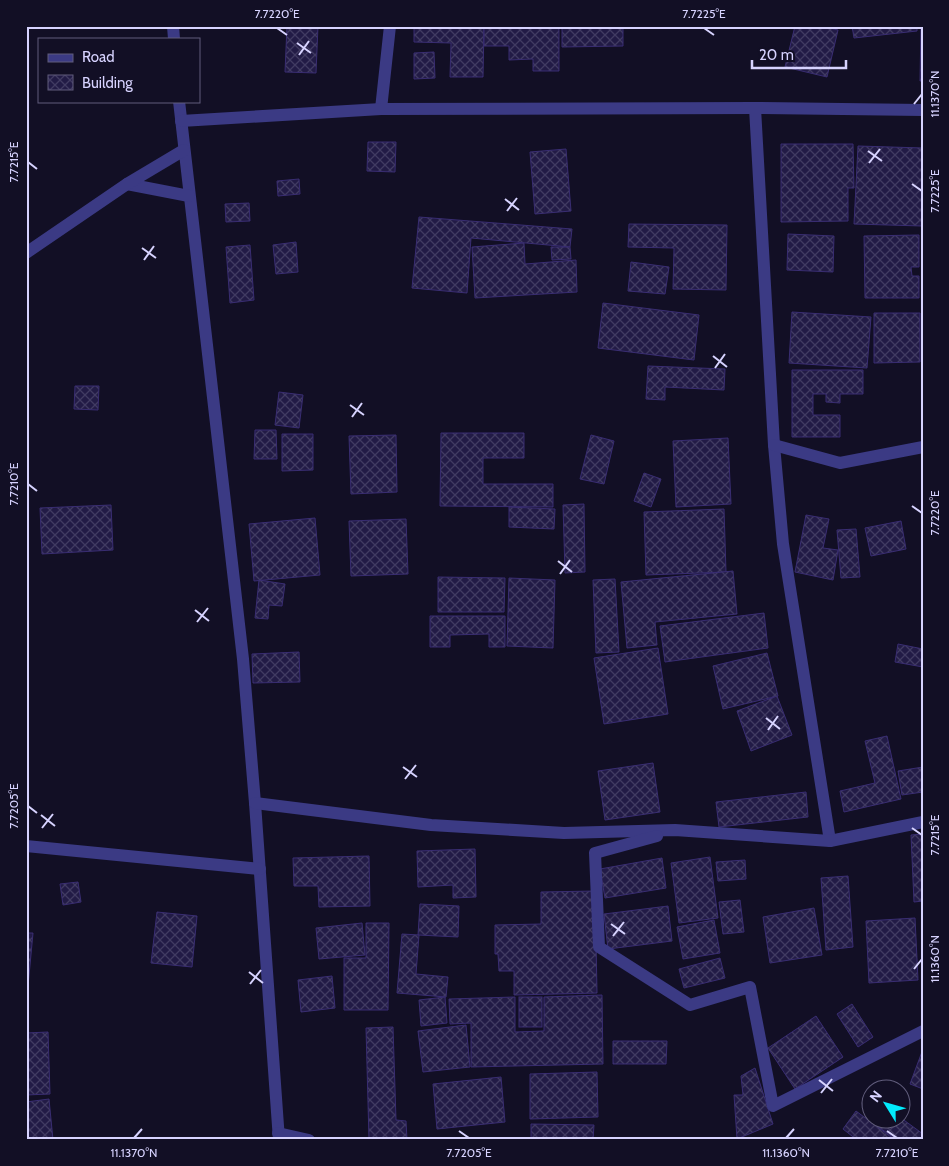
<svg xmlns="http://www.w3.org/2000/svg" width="949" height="1166" viewBox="0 0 949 1166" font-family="Cabin,sans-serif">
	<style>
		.building { fill: url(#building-cross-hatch); stroke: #392d72 }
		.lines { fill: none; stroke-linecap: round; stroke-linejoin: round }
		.minor { stroke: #3b3a84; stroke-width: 12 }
		.ticks { fill: none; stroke: #d7d3ff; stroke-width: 2 }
		.neatline { fill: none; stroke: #d7d3ff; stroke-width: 2 }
		.ticks-label { font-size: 12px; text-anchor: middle; fill: #d7d3ff }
	</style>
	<defs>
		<pattern id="building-cross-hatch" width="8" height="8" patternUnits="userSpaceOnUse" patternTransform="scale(1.25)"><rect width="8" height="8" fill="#221b46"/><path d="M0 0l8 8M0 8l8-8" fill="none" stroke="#413b62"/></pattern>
	</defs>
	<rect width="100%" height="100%" fill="#120f25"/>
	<!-- building -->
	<g class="building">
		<path d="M287,26H318L316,73L285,72Z"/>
		<path d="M414,26H484L483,77H450L451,43L414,42Z"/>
		<path d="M484,26H559V71H533V59L509,60V46H484Z"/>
		<path d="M562,26H623V46L562,47Z"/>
		<path d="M795,26H821L838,30L827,77L785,67Z"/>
		<path d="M852,26H917V31L854,38Z"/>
		<path d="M921,26H923V81H920Z"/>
		<path d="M434,52L435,78L414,79V53Z"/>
		<path d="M368,142H396L395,172L367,171Z"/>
		<path d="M781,144H853L854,188H848V221L781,222Z"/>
		<path d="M858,146L923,148L922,226L854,224Z"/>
		<path d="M566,149L571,211L535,214L530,152Z"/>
		<path d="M299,179L300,194L278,196L277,181Z"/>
		<path d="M249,203L250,221L226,222L225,204Z"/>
		<path d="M419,217L572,229L570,247L471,238L467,293L412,288Z"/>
		<path d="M629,224L727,225L726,290L673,289L674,248L628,247Z"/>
		<path d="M788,234L834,236L833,272L787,270Z"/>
		<path d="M919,235V267H911L912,276H919V298H865L864,236Z"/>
		<path d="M296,242L298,272L276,274L273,245Z"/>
		<path d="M524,243L525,264L576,260L577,292L475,298L472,247Z"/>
		<path d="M250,245L254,300L230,303L226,247Z"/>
		<path d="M551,247H570L571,259L552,260Z"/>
		<path d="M631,262L669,267L665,294L628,291Z"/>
		<path d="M603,303L699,315L694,360L598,348Z"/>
		<path d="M792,312L871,317L867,368L789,363Z"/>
		<path d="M874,313H920V362L874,363Z"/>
		<path d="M648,366L725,369L724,390L665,387V400L646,399Z"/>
		<path d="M792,370H863V394H840V403L826,402V394H813V415H840V437H792Z"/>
		<path d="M75,386H99L98,410L74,409Z"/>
		<path d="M279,392L303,395L299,428L275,425Z"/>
		<path d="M255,430H276L277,459H254Z"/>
		<path d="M441,433H524V458H483V484H553V507L440,506Z"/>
		<path d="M282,434H313V470L282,471Z"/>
		<path d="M396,435L397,492L351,494L349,436Z"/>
		<path d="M591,435L614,441L604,484L580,479Z"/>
		<path d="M728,438L731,504L676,507L673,441Z"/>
		<path d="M644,473L661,479L651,507L634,501Z"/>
		<path d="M584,504L585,572L565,573L563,505Z"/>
		<path d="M111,505L113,550L42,554L40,508Z"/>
		<path d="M509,507L555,509L554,529L509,527Z"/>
		<path d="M724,509L726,572L646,575L644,512Z"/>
		<path d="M806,515L829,519L823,548L838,550L833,580L795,572Z"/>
		<path d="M315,518L320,575L254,581L249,524Z"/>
		<path d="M406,519L408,574L351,576L349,521Z"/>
		<path d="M901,521L906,549L871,556L865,528Z"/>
		<path d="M856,529L860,577L841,578L837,530Z"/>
		<path d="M733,571L737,614L655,622L657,645L627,648L621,582Z"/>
		<path d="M438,577L505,578L504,612H438Z"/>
		<path d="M509,578L555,580L553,648L507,646Z"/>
		<path d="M615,579L619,652L596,653L593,580Z"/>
		<path d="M259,580L285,584L282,606L269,605L268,619L255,618Z"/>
		<path d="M764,613L768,648L665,662L660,626Z"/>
		<path d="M430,616H505V647H489V634L450,635V647H430Z"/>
		<path d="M898,644L923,649V667L895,662Z"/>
		<path d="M658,648L668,714L604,724L594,658Z"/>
		<path d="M299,652L300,682L253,683L252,654Z"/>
		<path d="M767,653L778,696L723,709L713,666Z"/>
		<path d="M777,696L792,735L751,751L737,711Z"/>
		<path d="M887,736L901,799L844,812L840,791L875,783L865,741Z"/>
		<path d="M653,763L660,812L605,820L598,771Z"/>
		<path d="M923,767V792L902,795L898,771Z"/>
		<path d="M806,792L808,817L719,827L716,802Z"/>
		<path d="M923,834V901L914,902L911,835Z"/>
		<path d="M475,849L476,897L453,898V885L418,887L417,851Z"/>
		<path d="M369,856L370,906L319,907L318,886H294L293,858Z"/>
		<path d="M710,857L718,918L679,923L671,863Z"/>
		<path d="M662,858L666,888L605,898L600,869Z"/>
		<path d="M745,860L746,879L718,881L716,862Z"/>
		<path d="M848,876L853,947L826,950L821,878Z"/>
		<path d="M78,882L81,902L63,905L60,884Z"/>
		<path d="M595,891L597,993L514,995V971H499L498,954H495V925L541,924V892Z"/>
		<path d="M740,900L744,932L723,934L719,902Z"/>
		<path d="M420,904L459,906L458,937L418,935Z"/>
		<path d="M668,906L672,941L608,949L604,914Z"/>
		<path d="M814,908L822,955L770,963L763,917Z"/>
		<path d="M157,912L197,916L192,967L151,963Z"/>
		<path d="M915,918L918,980L869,983L866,921Z"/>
		<path d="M714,920L720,953L683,959L677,927Z"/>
		<path d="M362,923L365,955L319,959L316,928Z"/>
		<path d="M366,923H389L388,1010H344V958H366Z"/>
		<path d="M26,933H33L26,1008Z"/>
		<path d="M402,934L419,935L416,974L448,977L446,997L397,993Z"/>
		<path d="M720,958L725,978L684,988L679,969Z"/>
		<path d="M332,976L335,1008L301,1012L298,980Z"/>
		<path d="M602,995L603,1064L471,1067V1023L450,1024L449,999L515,997V1032L544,1031V997Z"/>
		<path d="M445,997L447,1023L421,1026L419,1000Z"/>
		<rect x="519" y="997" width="23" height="30"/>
		<path d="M852,1004L873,1037L858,1047L837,1014Z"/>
		<path d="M816,1016L843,1057L795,1089L768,1048Z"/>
		<path d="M466,1025L470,1067L423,1072L418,1031Z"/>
		<path d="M393,1027L396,1120L406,1121L407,1140H369L366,1028Z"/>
		<path d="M48,1032L50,1094L26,1095V1033Z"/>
		<path d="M613,1041H667L666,1064H613Z"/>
		<path d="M923,1049V1089L910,1084Z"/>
		<path d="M755,1068L773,1124L737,1139L734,1095H743L741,1076Z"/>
		<path d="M597,1072L598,1117L530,1119V1074Z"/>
		<path d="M501,1077L505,1122L437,1129L433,1084Z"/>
		<path d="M872,1096V1112L863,1105Z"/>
		<path d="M49,1099L53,1140H26V1102Z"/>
		<path d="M856,1111L895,1140H857L843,1129Z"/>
		<path d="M882,1118H901L923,1134V1140H897L877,1126Z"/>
		<path d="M531,1124L594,1125L593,1140H531Z"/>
	</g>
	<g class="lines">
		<!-- minor -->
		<g class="minor">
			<path d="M173,26L174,39"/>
			<path d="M179,101L243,659L255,803L279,1140"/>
			<path d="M755,108L774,445L783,544L830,841"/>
			<path d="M381,109L390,26"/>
			<path d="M181,121L381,109L755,108L923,110"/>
			<path d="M127,184L189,196"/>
			<path d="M26,253L127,184L184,150"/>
			<path d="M774,445L840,463L923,447"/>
			<path d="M255,803L431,825L564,833L675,830L830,841L923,822"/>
			<path d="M657,836L595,853L599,947L690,1005L750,987L773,1106L923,1031"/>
			<path d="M26,846L260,869"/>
			<path d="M278,1133L309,1140"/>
		</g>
	</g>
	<!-- ticks -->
	<path class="ticks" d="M277,28L287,35M704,28L714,35M297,43L311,53M299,55L309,41M914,104L922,94M868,151L882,161M28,162L37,169M869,163L880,149M912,184L922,191M505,199L519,210M507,211L517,198M142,248L156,258M144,260L154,246M713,356L727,367M715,368L725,354M350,405L364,415M352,417L362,403M28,484L37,491M912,506L922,513M558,561L572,572M560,574L570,560M195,610L209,621M197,622L208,608M766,718L780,729M768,730L778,716M403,767L417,777M405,779L416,765M28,806L37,813M41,815L55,826M42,828L53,814M912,828L922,835M611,924L625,934M613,936L624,922M914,969L922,959M249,972L263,983M250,984L261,970M819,1080L833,1091M821,1093L832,1079M459,1131L469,1138M887,1131L897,1138M134,1138L142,1129M786,1138L794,1129"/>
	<!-- border -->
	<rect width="949" height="1166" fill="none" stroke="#120f25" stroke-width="55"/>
	<!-- legend -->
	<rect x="38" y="38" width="162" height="65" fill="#120f25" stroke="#615d7c"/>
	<rect x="48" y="54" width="25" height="8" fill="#3b3a84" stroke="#615d7c"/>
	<text x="82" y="62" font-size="15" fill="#d7d3ff">Road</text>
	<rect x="48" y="75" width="25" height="15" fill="url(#building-cross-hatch)" stroke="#615d7c"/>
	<text x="82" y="88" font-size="15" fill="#d7d3ff">Building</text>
	<!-- north arrow -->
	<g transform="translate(886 1104) rotate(307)"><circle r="24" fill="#120f25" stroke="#615d7c"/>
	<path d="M0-4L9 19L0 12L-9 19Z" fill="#02ebfc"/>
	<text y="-8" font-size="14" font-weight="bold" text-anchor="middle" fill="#d7d3ff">N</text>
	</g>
	<!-- scale -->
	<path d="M752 60v8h94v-8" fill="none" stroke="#d7d3ff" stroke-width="2.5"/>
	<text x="759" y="60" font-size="15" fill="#d7d3ff" stroke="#120f25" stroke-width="4" paint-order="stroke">20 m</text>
	<rect x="28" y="28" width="894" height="1110" class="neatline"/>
	<g class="ticks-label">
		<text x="277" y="18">7.7220°E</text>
		<text x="704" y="18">7.7225°E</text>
		<text transform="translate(935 94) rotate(-90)" y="4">11.1370°N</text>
		<text transform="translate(14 162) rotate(-90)" y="4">7.7215°E</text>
		<text transform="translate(935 191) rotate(-90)" y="4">7.7225°E</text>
		<text transform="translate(14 484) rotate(-90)" y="4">7.7210°E</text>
		<text transform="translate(935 513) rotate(-90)" y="4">7.7220°E</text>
		<text transform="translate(14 806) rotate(-90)" y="4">7.7205°E</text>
		<text transform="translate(935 835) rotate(-90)" y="4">7.7215°E</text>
		<text transform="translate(935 959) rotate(-90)" y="4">11.1360°N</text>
		<text x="134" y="1157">11.1370°N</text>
		<text x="469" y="1157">7.7205°E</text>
		<text x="786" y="1157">11.1360°N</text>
		<text x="897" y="1157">7.7210°E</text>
	</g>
</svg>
